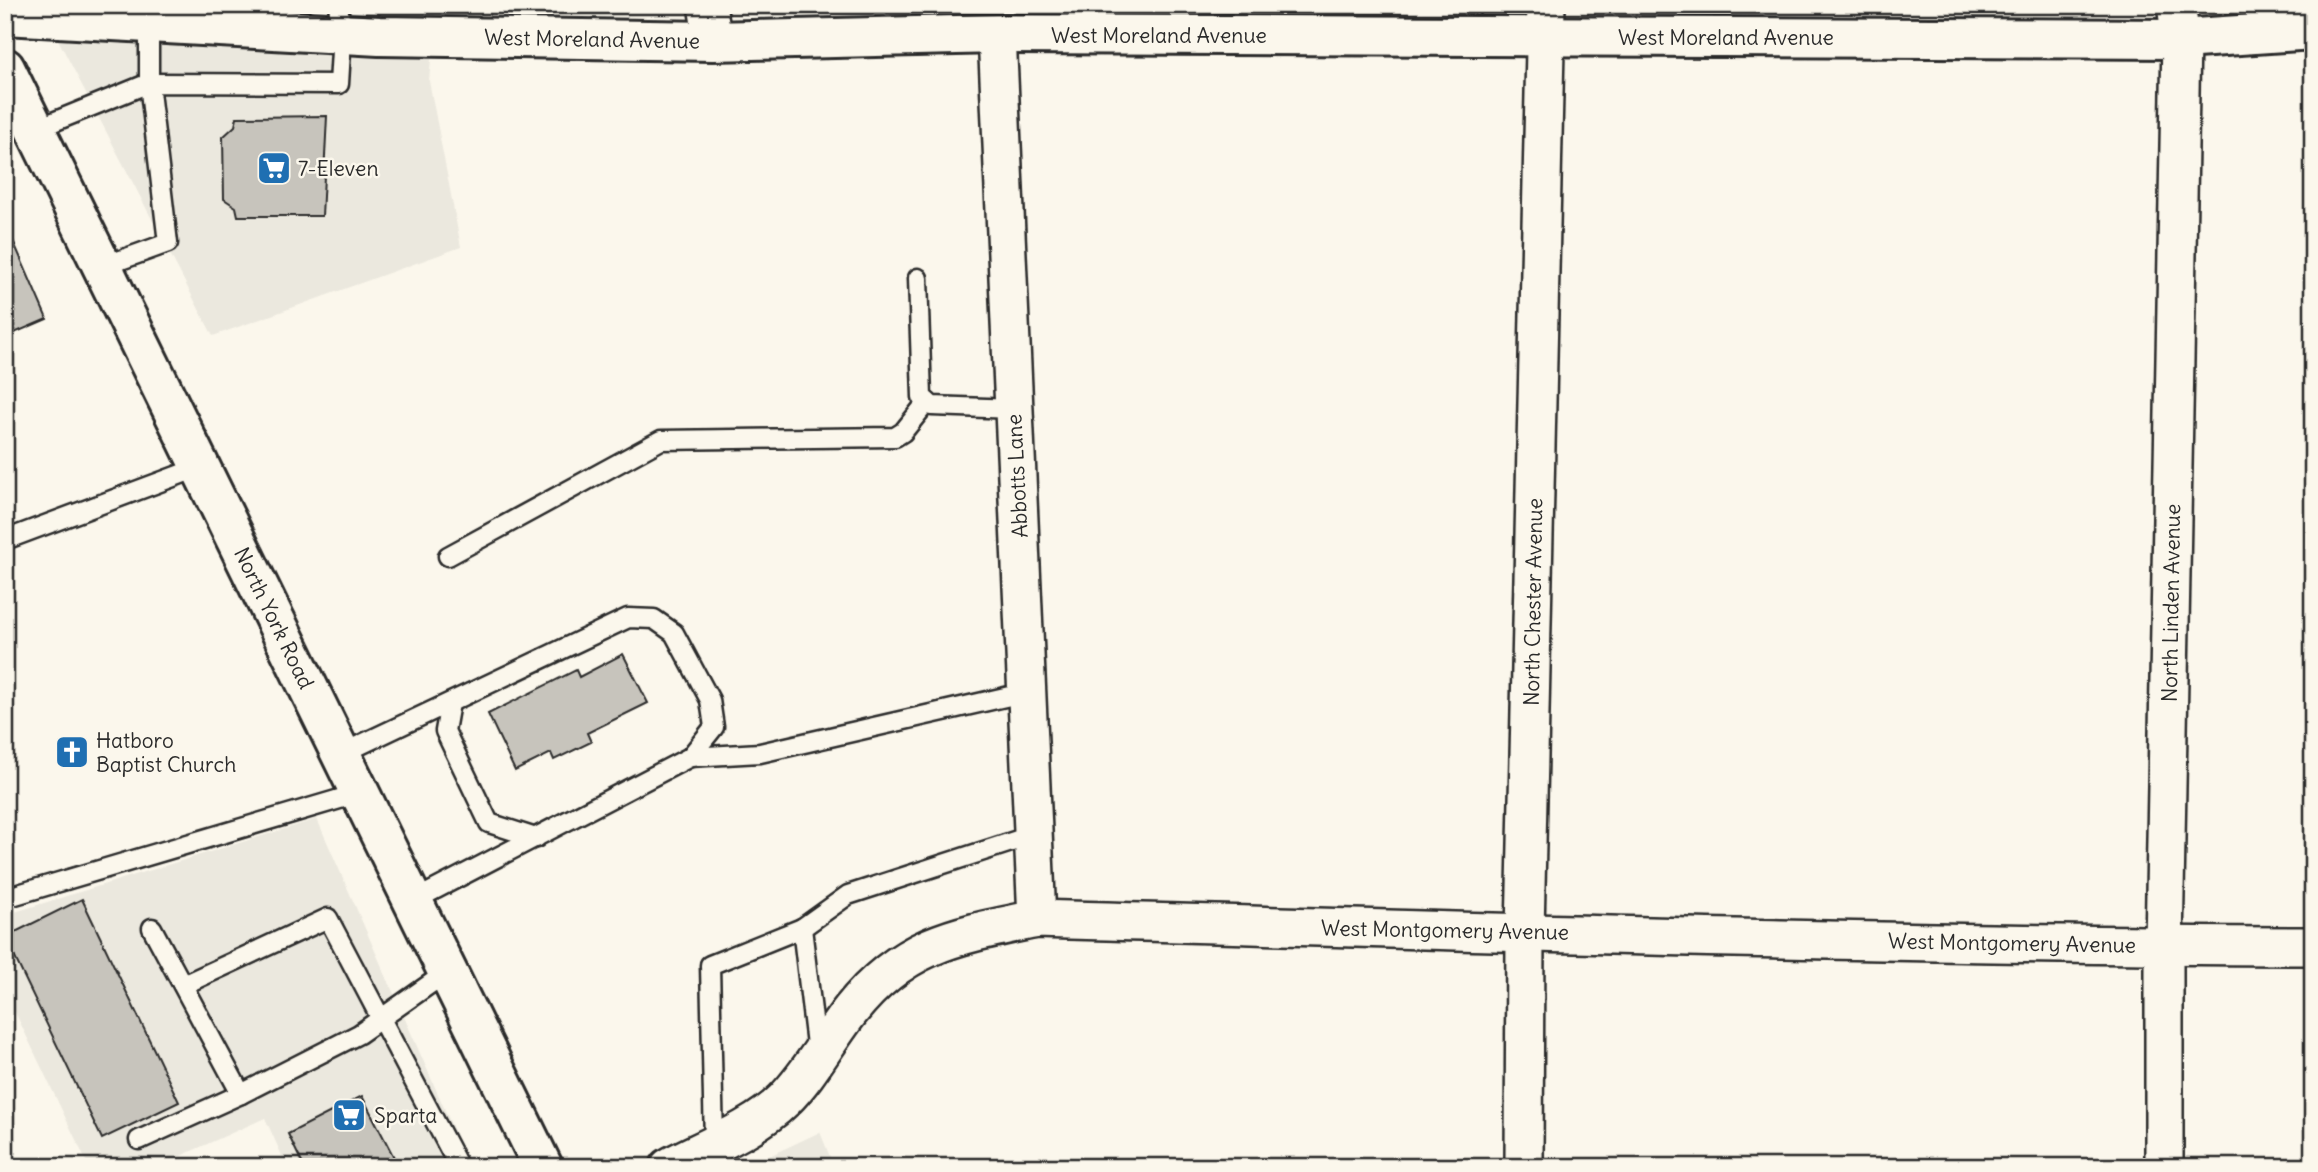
<svg xmlns="http://www.w3.org/2000/svg" width="2318" height="1172" viewBox="0 0 2318 1172" font-family="Delius,sans-serif">
	<style>
		.built { fill: #ebe8de }
		.building { fill: #c7c4bc; stroke: #2b2b2b; stroke-width: 2 }
		.lines { fill: none; stroke-linecap: round; stroke-linejoin: round }
		.service-casing { stroke: #2b2b2b; stroke-width: 23 }
		.minor-casing { stroke: #2b2b2b; stroke-width: 42 }
		.tertiary-casing { stroke: #2b2b2b; stroke-width: 44 }
		.trunk-casing { stroke: #2b2b2b; stroke-width: 44 }
		.service { stroke: #fbf7ec; stroke-width: 18 }
		.minor { stroke: #fbf7ec; stroke-width: 37 }
		.tertiary { stroke: #fbf7ec; stroke-width: 38 }
		.trunk { stroke: #fbf7ec; stroke-width: 38 }
		.labels { text-anchor: middle; dominant-baseline: central; stroke-width: 5; stroke-linejoin: round; paint-order: stroke }
		.street-label { font-size: 21px; fill: #2b2b2b; stroke: #fbf7ec }
		.poi-label { font-size: 21px; fill: #2b2b2b; stroke: #fbf7ec; text-anchor: start }
	</style>
	<rect width="100%" height="100%" fill="#fbf7ec"/>
	<filter id="ink" filterUnits="userSpaceOnUse"><feTurbulence type="fractalNoise" baseFrequency=".0143" numOctaves="2"/><feDisplacementMap in="SourceGraphic" scale="14" xChannelSelector="R" yChannelSelector="G"/><feConvolveMatrix kernelMatrix="1 2 1 2 8 2 1 2 1" color-interpolation-filters="sRGB"/></filter>
	<g filter="url(#ink)">
		<!-- built -->
		<g class="built">
			<path d="M40,5H436L429,81L461,247L213,336Z"/>
			<path d="M317,819L470,1167H287L265,1118L156,1167H89L5,991V915Z"/>
			<path d="M820,1132L834,1167H746Z"/>
		</g>
		<!-- building -->
		<g class="building">
			<path d="M327,116L322,216H238L236,207L224,199L223,137L235,126L237,117Z"/>
			<path d="M5,222L47,319L5,337Z"/>
			<path d="M623,654L648,703L587,733L591,742L554,760L551,753L515,771L488,714L576,670L579,677Z"/>
			<path d="M82,899L179,1102L102,1139L5,937Z"/>
			<path d="M362,1096L399,1167H304L288,1134Z"/>
		</g>
		<g class="lines">
			<!-- service casing -->
			<g class="service-casing">
				<g id="service">
					<path d="M36,129L149,83L339,84L342,34L338,5"/>
					<path d="M104,266L168,243L149,83V23"/>
					<path d="M918,278L922,397L932,406L1014,409"/>
					<path d="M5,540L200,467"/>
					<path d="M448,556L661,440L895,437L903,432L927,402"/>
					<path d="M450,703L445,731L489,823L536,838"/>
					<path d="M341,754L628,618L654,619L674,633L710,700L714,727L690,757L413,901"/>
					<path d="M690,757L760,753L1027,692"/>
					<path d="M5,898L360,793"/>
					<path d="M152,928L241,1094"/>
					<path d="M802,928L817,1053"/>
					<path d="M183,985L328,918L459,1167"/>
					<path d="M139,1140L241,1094L359,1034L447,972"/>
					<path d="M714,1143L710,965L802,928L848,895L1033,835"/>
				</g>
			</g>
			<!-- minor casing -->
			<g class="minor-casing">
				<g id="minor">
					<path d="M707,5L713,41"/>
					<path d="M997,34L1037,919"/>
					<path d="M669,1167C705,1148 755,1129 784,1100C810,1074 828,1039 851,1010C904,943 958,935 1037,919C1462,931 1887,945 2313,946"/>
					<path d="M1524,1167L1525,932L1546,5"/>
					<path d="M2164,1167V946L2181,39L2176,5"/>
				</g>
			</g>
			<!-- tertiary casing -->
			<g class="tertiary-casing">
				<path id="tertiary" d="M5,15L379,36L713,41L997,34L2181,39L2313,30"/>
			</g>
			<!-- trunk casing -->
			<g class="trunk-casing">
				<path id="trunk" d="M5,68L543,1167"/>
			</g>
			<!-- service -->
			<use href="#service" class="service"/>
			<!-- minor -->
			<use href="#minor" class="minor"/>
			<!-- tertiary -->
			<use href="#tertiary" class="tertiary"/>
			<!-- trunk -->
			<use href="#trunk" class="trunk"/>
		</g>
	</g>
	<!-- icons -->
	<defs>
		<g id="supermarket-square" transform="scale(1.75)"><rect x="-9" y="-9" width="18" height="18" rx="4" fill="#1f6fb2" stroke="#fbf7ec"/><path d="M-6-5.5h2.5l.6 2H6L4.5 2H-2.5L-4.4-4H-6ZM-1.5 3.2a1.3 1.3 0 1 0 .1 0ZM3 3.2a1.3 1.3 0 1 0 .1 0Z" fill="#fff"/></g>
		<g id="church-square" transform="scale(1.75)"><rect x="-9" y="-9" width="18" height="18" rx="4" fill="#1f6fb2" stroke="#fbf7ec"/><path d="M-1.2-6h2.4v3.5h3.3v2.4h-3.3V6h-2.4V-.1h-3.3v-2.4h3.3Z" fill="#fff"/></g>
	</defs>
	<g fill-rule="evenodd">
		<use href="#supermarket-square" x="274" y="168"/>
		<use href="#church-square" x="72" y="752"/>
		<use href="#supermarket-square" x="349" y="1115"/>
	</g>
	<g class="labels">
		<!-- street labels -->
		<g class="street-label">
			<text x="1159" y="35">West Moreland Avenue</text>
			<text x="1726" y="37">West Moreland Avenue</text>
			<text transform="translate(592 39) rotate(1)">West Moreland Avenue</text>
			<text transform="translate(1017 476) rotate(-93)">Abbotts Lane</text>
			<text transform="translate(1533 602) rotate(-89)">North Chester Avenue</text>
			<text transform="translate(2171 603) rotate(-89)">North Linden Avenue</text>
			<text transform="translate(274 618) rotate(64)">North York Road</text>
			<text transform="translate(1445 930) rotate(1)">West Montgomery Avenue</text>
			<text transform="translate(2012 943) rotate(1)">West Montgomery Avenue</text>
		</g>
		<!-- poi labels -->
		<g class="poi-label">
			<text x="298" y="168">7-Eleven</text>
			<text x="96" y="740">Hatboro<tspan x="96" dy="24">Baptist Church</tspan></text>
			<text x="374" y="1115">Sparta</text>
		</g>
	</g>
	<!-- margin -->
	<rect width="2318" height="1172" fill="none" stroke="#fbf7ec" stroke-width="28"/>
	<rect x="14" y="14" width="2290" height="1144" fill="none" stroke="#2b2b2b" stroke-width="2.5" filter="url(#ink)"/>
</svg>
